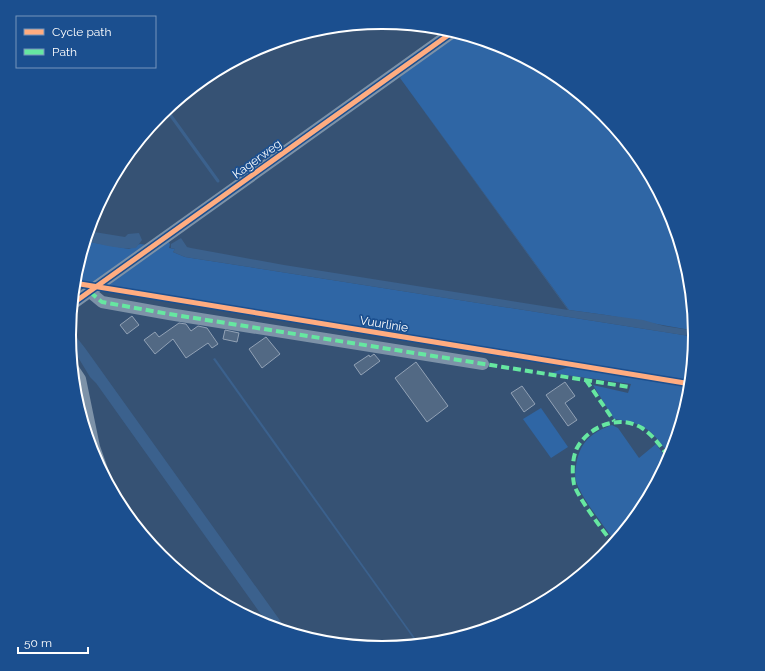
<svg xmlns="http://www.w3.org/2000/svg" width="765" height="671" viewBox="0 0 765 671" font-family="Raleway,sans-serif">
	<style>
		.green { fill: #2f66a5 }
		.water { fill: #3b618d }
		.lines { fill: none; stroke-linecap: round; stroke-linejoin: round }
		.stream { stroke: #3b618d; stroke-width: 3 }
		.building { fill: #526984; stroke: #92a2b6 }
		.minor { stroke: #7d92a8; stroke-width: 12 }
		.quiet { stroke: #66e7a1; stroke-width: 4; stroke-dasharray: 8 4; stroke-linecap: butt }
		.cycleway-casing { stroke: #1b4f8f; stroke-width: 8 }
		.cycleway { stroke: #ffac80; stroke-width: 5 }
		.labels { text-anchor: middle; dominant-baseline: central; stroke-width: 3.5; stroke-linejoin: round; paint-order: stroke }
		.street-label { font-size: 12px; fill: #fff; stroke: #1b4f8f }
		.rim { fill: none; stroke: #fff; stroke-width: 2 }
	</style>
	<rect width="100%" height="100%" fill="#365274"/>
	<!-- green -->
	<g class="green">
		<path d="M458,32L503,46L557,75L604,114L643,162L672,216L690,275L696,331L606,315L569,310L400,78L406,69Z"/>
		<path d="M167,240L170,244L169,248L175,249L173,252L185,257L696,337L691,384L577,363L102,287Z"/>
		<path d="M85,241L129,249L140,244L148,245L92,286L74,282Z"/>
		<path d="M572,366L691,386L690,397L671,457C650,429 649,425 614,419L593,385L628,393L631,384L551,373Z"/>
		<path d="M541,408L568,447L551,458L523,419Z"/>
		<path d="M612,425L618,428L639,458L656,444L669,462L643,510L616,543C605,527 581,498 576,481C574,475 576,466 577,460C582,440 593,432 612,425Z"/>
	</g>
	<!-- water -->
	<g class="water">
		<path d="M402,81L569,310L643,320L664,326L696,331V337L185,257L173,252L175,249L171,248V244L181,238L187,247L191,248L284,265L568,310Z"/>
		<path d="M88,231L125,237L128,234L139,233L142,240L136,248C120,250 101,244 85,241Z"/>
		<path d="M70,329L85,348L289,633L270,627L96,383L90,377L70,344Z"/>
		<path d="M215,358L420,645H418L213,359Z"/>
	</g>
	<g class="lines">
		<!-- stream -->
		<path class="stream" d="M166,109L218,181"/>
	</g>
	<!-- building -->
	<g class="building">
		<path d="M132,316L139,325L127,334L120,325Z"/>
		<path d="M179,323L186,324L191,331L198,326L207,328L218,344L212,348L208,343L186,358L173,339L155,354L144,340L155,332L159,337Z"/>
		<path d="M225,330L239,333L237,342L223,339Z"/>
		<path d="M266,337L280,354L262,368L249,349Z"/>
		<path d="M374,354L380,361L361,375L354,365L369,355L370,357Z"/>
		<path d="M416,362L448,406L427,422L395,378Z"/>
		<path d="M565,382L575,396L565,403L577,420L568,426L546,395Z"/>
		<path d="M522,386L535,404L524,412L511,393Z"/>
	</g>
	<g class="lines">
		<!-- minor -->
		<g class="minor">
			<path d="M90,292L102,302L169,314L483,364"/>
			<path d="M72,304L454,31"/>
			<path d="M72,367L80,379L94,447L105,478"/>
		</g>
		<!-- quiet -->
		<g class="quiet">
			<path d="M90,292L102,302L169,314L629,387"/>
			<path d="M586,380L614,421"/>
			<path d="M614,545C605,533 577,497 574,484C572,474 572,458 577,448C589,426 619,414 642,428C654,436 662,448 670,459"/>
		</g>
		<!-- cycleway casing -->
		<g class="cycleway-casing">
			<g id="cycleway">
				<path d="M74,283L691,384"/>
				<path d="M72,304L454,31"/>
			</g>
		</g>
		<!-- cycleway -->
		<use href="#cycleway" class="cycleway"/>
	</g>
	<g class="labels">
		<!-- street labels -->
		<g class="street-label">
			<text transform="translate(257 159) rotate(-36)">Kagerweg</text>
			<text transform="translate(384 324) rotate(9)">Vuurlinie</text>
		</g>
	</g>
	<!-- crop -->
	<path d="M0 0H765V671H0ZM76 335a306 306 0 1 1 612 0a306 306 0 1 1-612 0Z" fill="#1b4f8f" fill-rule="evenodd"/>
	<path class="rim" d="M76 335a306 306 0 1 1 612 0a306 306 0 1 1-612 0Z"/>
	<!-- legend -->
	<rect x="16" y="16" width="140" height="52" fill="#1b4f8f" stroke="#7695bc"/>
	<rect x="24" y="29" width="20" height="6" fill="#ffac80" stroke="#7695bc"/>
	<text x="52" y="36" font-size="12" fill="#ffffff">Cycle path</text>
	<rect x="24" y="49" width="20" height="6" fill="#66e7a1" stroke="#7695bc"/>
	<text x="52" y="56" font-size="12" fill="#ffffff">Path</text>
	<!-- scale -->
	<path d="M18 647v6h70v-6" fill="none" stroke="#ffffff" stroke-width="2"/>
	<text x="24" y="647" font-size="12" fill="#ffffff" stroke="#1b4f8f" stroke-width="3" paint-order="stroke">50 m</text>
</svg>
